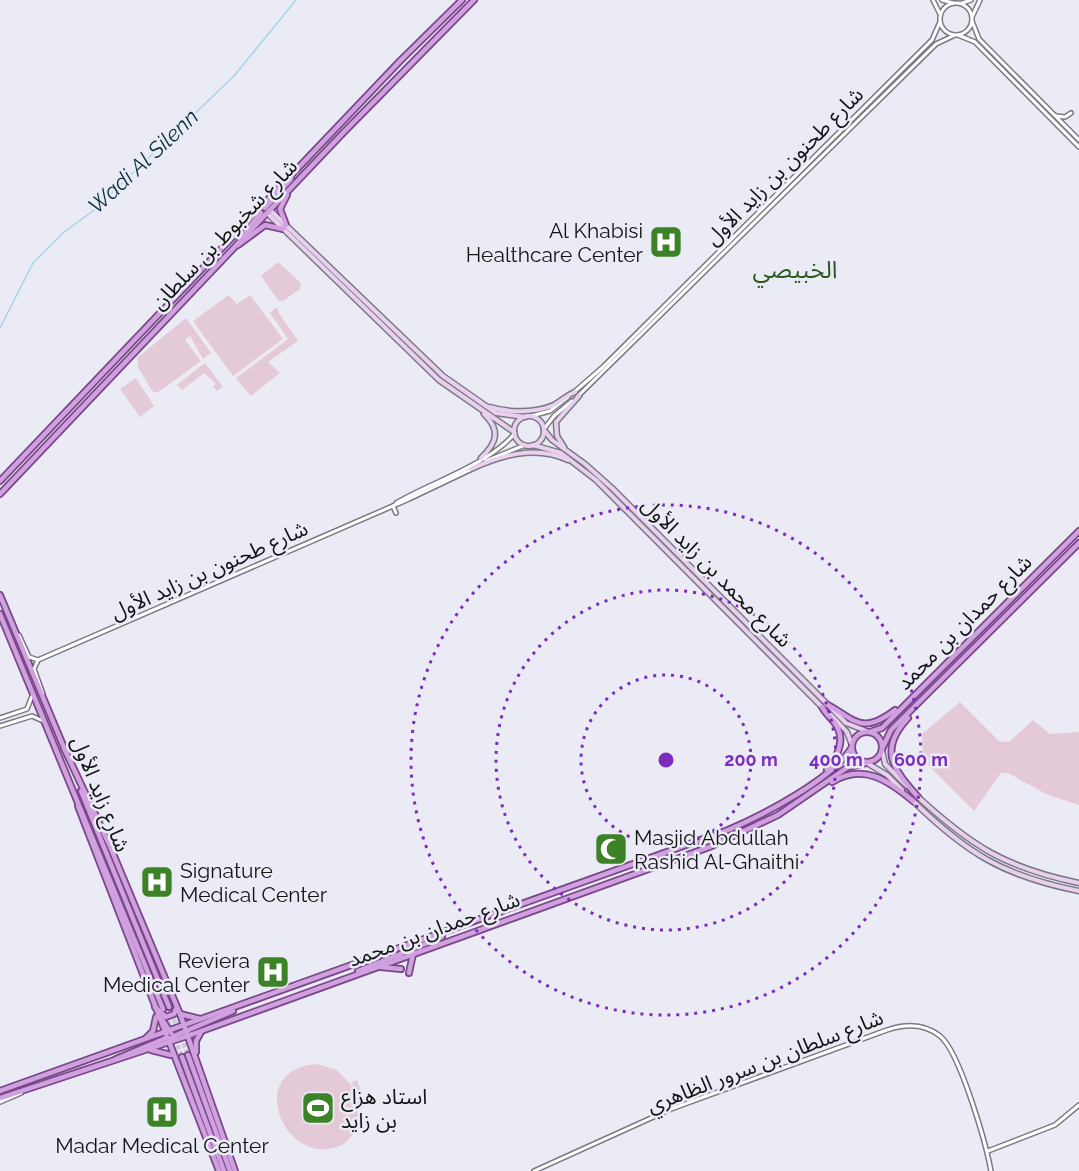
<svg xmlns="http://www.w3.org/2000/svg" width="1079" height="1171" viewBox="0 0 1079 1171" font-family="Raleway,'Noto Sans Arabic',sans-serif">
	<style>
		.green { fill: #e4cad7 }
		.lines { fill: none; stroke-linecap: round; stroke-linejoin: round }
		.stream { stroke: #a6d3e8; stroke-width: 1.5 }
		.primary-tunnel { stroke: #cbcbd5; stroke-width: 4.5; stroke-dasharray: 4.5 2; stroke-linecap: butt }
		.tertiary-casing { stroke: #7a7a83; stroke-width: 6 }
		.secondary-casing { stroke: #7a7a83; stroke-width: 7 }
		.primary-casing { stroke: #7a478a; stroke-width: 8 }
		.tertiary { stroke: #fff; stroke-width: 3 }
		.secondary { stroke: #e8d0ee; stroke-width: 4 }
		.primary { stroke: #d0a1de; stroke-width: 4.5 }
		.ring { fill: none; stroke: #7b2cbf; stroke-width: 3; stroke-dasharray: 3 6 }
		.labels { text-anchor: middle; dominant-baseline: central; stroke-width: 5; stroke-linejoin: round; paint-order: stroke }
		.street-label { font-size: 21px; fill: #141417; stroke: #ebebf6 }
		.poi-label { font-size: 21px; fill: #141417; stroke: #ebebf6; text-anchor: start }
		.water-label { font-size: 22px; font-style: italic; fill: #093141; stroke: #ebebf6 }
		.quarter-label { font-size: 24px; fill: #2c581f; stroke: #ebebf6 }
		.centre { fill: #7b2cbf; stroke: #ebebf6; stroke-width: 3 }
		.ring-label { font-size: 18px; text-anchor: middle; font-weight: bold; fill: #7b2cbf; stroke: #ebebf6; stroke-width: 5; stroke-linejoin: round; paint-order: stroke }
	</style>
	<rect width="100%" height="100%" fill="#ebebf6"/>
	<!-- green -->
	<g class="green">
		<path d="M278,262L301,283L300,289L283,301L278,300L261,276Z"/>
		<path d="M229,295L237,304L250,295L283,339L233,376L193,321Z"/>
		<path d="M277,307L279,313L298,341L268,362L280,373L251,396L236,378L288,339L270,313Z"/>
		<path d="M186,318L211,353L203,359L190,336L185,340L201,361L157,393L152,391L138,367L137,358Z"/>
		<path d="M205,363L223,387L217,391L213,386L216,384L204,373L182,390L177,385Z"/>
		<path d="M136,378L154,406L140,417L120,389Z"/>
		<path d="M960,702L1000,742L1010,741L1033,720L1050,734L1079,732V805L1048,795L1008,773H1001L974,811L923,760L922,734Z"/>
		<path d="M317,1064L337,1070L353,1087L352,1082L357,1080L361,1091L356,1093L357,1096L362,1095L366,1106L361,1108L358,1103C360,1120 357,1135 342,1145C285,1171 242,1069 317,1064Z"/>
	</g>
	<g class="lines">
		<!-- stream -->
		<path class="stream" d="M0,328L33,263L64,232L93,211L234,76L296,0"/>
		<!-- primary-tunnel -->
		<g class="primary-tunnel">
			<path d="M169,1007L188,1055"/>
			<path d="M163,1009L182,1057"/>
		</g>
		<!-- tertiary casing -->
		<g class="tertiary-casing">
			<g id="tertiary">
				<path d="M933,0L940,14"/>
				<path d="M942,0L953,3"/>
				<path d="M962,3L971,0"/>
				<circle cx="956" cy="19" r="16"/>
				<path d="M972,17L980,0"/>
				<path d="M972,21L979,39L1079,140"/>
				<path d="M958,35L975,42L1079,147"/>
				<path d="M1056,116L1065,117L1071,113"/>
				<path d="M573,393L603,367L932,40L940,22"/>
				<path d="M577,397L936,44L955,35"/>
				<path d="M531,416L550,411L568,397"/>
				<path d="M544,429L554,416L572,401"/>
				<path d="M486,461L525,445"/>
				<path d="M396,503C430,483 490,464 515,433"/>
				<path d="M393,506L396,513"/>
				<path d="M19,635L29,657L38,660L409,499L472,469"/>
				<path d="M38,660L34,669L43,694"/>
				<path d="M0,718L27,709L32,696"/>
				<path d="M0,726L32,716L43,721"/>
				<path d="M0,1102L21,1093"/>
				<path d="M988,1151L1055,1125L1079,1105"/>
				<path d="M534,1171L671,1109L887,1030C905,1024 924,1023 940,1036C960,1052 986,1144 991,1171"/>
			</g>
		</g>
		<!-- secondary casing -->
		<g class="secondary-casing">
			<g id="secondary">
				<path d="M270,210L443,376L496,413L525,417"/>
				<path d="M267,213L439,380L514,432"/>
				<path d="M490,407C509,413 536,413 554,405C561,401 567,395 575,392"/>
				<circle cx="529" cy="431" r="15"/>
				<path d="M544,430L552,440L585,464L612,488L846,723L869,732"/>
				<path d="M533,445L561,453L596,480L823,708"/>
				<path d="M564,447L557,436L556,422L579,396"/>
				<path d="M481,458C497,443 501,430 484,414"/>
				<path d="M471,469C502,455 535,445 568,460"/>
				<path d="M831,715L847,732L852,745"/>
				<path d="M882,750L885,764L907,786"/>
				<path d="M867,763L887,775L902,790"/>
				<path d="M917,796C971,846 1006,868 1079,883"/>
				<path d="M911,799C966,853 1003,876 1079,891"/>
			</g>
		</g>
		<!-- primary casing -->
		<g class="primary-casing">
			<g id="primary">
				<path d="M265,208L291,179"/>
				<path d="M286,225L280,209L287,195"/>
				<path d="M240,239L261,213L257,211"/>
				<path d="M238,245L265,225L283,229"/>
				<path d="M0,481L400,61L462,0"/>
				<path d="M0,494L343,133L474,0"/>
				<path d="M0,595L65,750"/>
				<path d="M0,614L163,1009"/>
				<path d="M826,704C855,719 861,736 895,710"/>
				<path d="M822,707C825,713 830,717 834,722C847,738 838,756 827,770"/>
				<path d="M908,718C878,750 893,769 918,797"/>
				<circle cx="867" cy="747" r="15"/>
				<path d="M870,732L882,728L1079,531"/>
				<path d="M64,748L109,844L180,1014L235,1171"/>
				<path d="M882,749L891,730L1079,543"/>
				<path d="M832,782C863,763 888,780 913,801"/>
				<path d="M81,791L169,1007"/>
				<path d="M78,806L219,1171"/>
				<path d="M398,959L400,954L442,937"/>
				<path d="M381,967L401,969"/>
				<path d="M358,971L398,955"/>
				<path d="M409,973L413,954"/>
				<path d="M155,1007L166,1017L174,1014L176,1009"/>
				<path d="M180,1014L200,1019"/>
				<path d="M159,1015L171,1033"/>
				<path d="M146,1038L153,1031L156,1017"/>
				<path d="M168,1041L174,1036L233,1011"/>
				<path d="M151,1050L171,1055"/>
				<path d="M196,1052V1041L201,1032"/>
				<path d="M188,1055L230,1171"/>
				<path d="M182,1057L224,1171"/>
				<path d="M116,1059L166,1038"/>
				<path d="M0,1091L728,830C763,815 833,779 852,747"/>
				<path d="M0,1098L193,1034L712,846L778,815L848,767L866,763"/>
			</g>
		</g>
		<!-- tertiary -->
		<use href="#tertiary" class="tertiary"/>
		<!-- secondary -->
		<use href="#secondary" class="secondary"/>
		<!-- primary -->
		<use href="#primary" class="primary"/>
	</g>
	<!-- distance rings -->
	<g class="ring">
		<circle cx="666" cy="760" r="85"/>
		<circle cx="666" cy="760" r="170"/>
		<circle cx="666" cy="760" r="255"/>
	</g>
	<!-- icons -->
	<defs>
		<g id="hospital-square" transform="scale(1.725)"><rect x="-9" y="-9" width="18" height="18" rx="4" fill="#3c8227" stroke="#ebebf6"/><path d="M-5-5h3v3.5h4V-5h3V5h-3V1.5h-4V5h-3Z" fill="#fff"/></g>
		<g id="mosque-square" transform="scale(1.725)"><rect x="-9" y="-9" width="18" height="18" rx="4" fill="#3c8227" stroke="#ebebf6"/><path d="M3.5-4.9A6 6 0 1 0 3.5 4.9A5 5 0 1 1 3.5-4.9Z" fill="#fff"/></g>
		<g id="stadium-square" transform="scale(1.725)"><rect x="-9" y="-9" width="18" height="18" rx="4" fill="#3c8227" stroke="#ebebf6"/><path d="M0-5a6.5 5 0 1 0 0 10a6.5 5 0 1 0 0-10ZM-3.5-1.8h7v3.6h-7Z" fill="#fff"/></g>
	</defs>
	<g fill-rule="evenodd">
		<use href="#hospital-square" x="666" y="242"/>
		<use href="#mosque-square" x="611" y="849"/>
		<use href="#hospital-square" x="157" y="882"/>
		<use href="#hospital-square" x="273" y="972"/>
		<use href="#stadium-square" x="318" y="1108"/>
		<use href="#hospital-square" x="162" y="1112"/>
	</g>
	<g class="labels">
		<!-- street labels -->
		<g class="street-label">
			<text transform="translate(784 166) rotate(-45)">شارع طحنون بن زايد الأول</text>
			<text transform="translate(224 234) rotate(-46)">شارع شخبوط بن سلطان</text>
			<text transform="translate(209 570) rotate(-24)">شارع طحنون بن زايد الأول</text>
			<text transform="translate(717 572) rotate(45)">شارع محمد بن زايد الأول</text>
			<text transform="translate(964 622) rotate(-45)">شارع حمدان بن محمد</text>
			<text transform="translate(101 794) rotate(68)">شارع زايد الأول</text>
			<text transform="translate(434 929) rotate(-20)">شارع حمدان بن محمد</text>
			<text transform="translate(765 1061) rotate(-21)">شارع سلطان بن سرور الظاهري</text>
		</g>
		<!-- poi labels -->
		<g class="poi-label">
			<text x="643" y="230" text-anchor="end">Al Khabisi<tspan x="643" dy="24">Healthcare Center</tspan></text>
			<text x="634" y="837">Masjid Abdullah<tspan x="634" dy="24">Rashid Al-Ghaithi</tspan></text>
			<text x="180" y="870">Signature<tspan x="180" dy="24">Medical Center</tspan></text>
			<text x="250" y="960" text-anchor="end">Reviera<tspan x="250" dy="24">Medical Center</tspan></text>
			<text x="341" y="1096">استاد هزاع<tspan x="341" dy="24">بن زايد</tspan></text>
			<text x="162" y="1145" text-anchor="middle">Madar Medical Center</text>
		</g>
		<!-- water labels -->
		<g class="water-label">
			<text transform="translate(143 161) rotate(-43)">Wadi Al Silenn</text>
		</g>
		<!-- quarter labels -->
		<g class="quarter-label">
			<text x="795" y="269">الخبيصي</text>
		</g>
	</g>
	<circle cx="666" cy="760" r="9" class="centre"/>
	<g class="ring-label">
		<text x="751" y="766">200 m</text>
		<text x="836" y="766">400 m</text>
		<text x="921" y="766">600 m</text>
	</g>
</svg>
